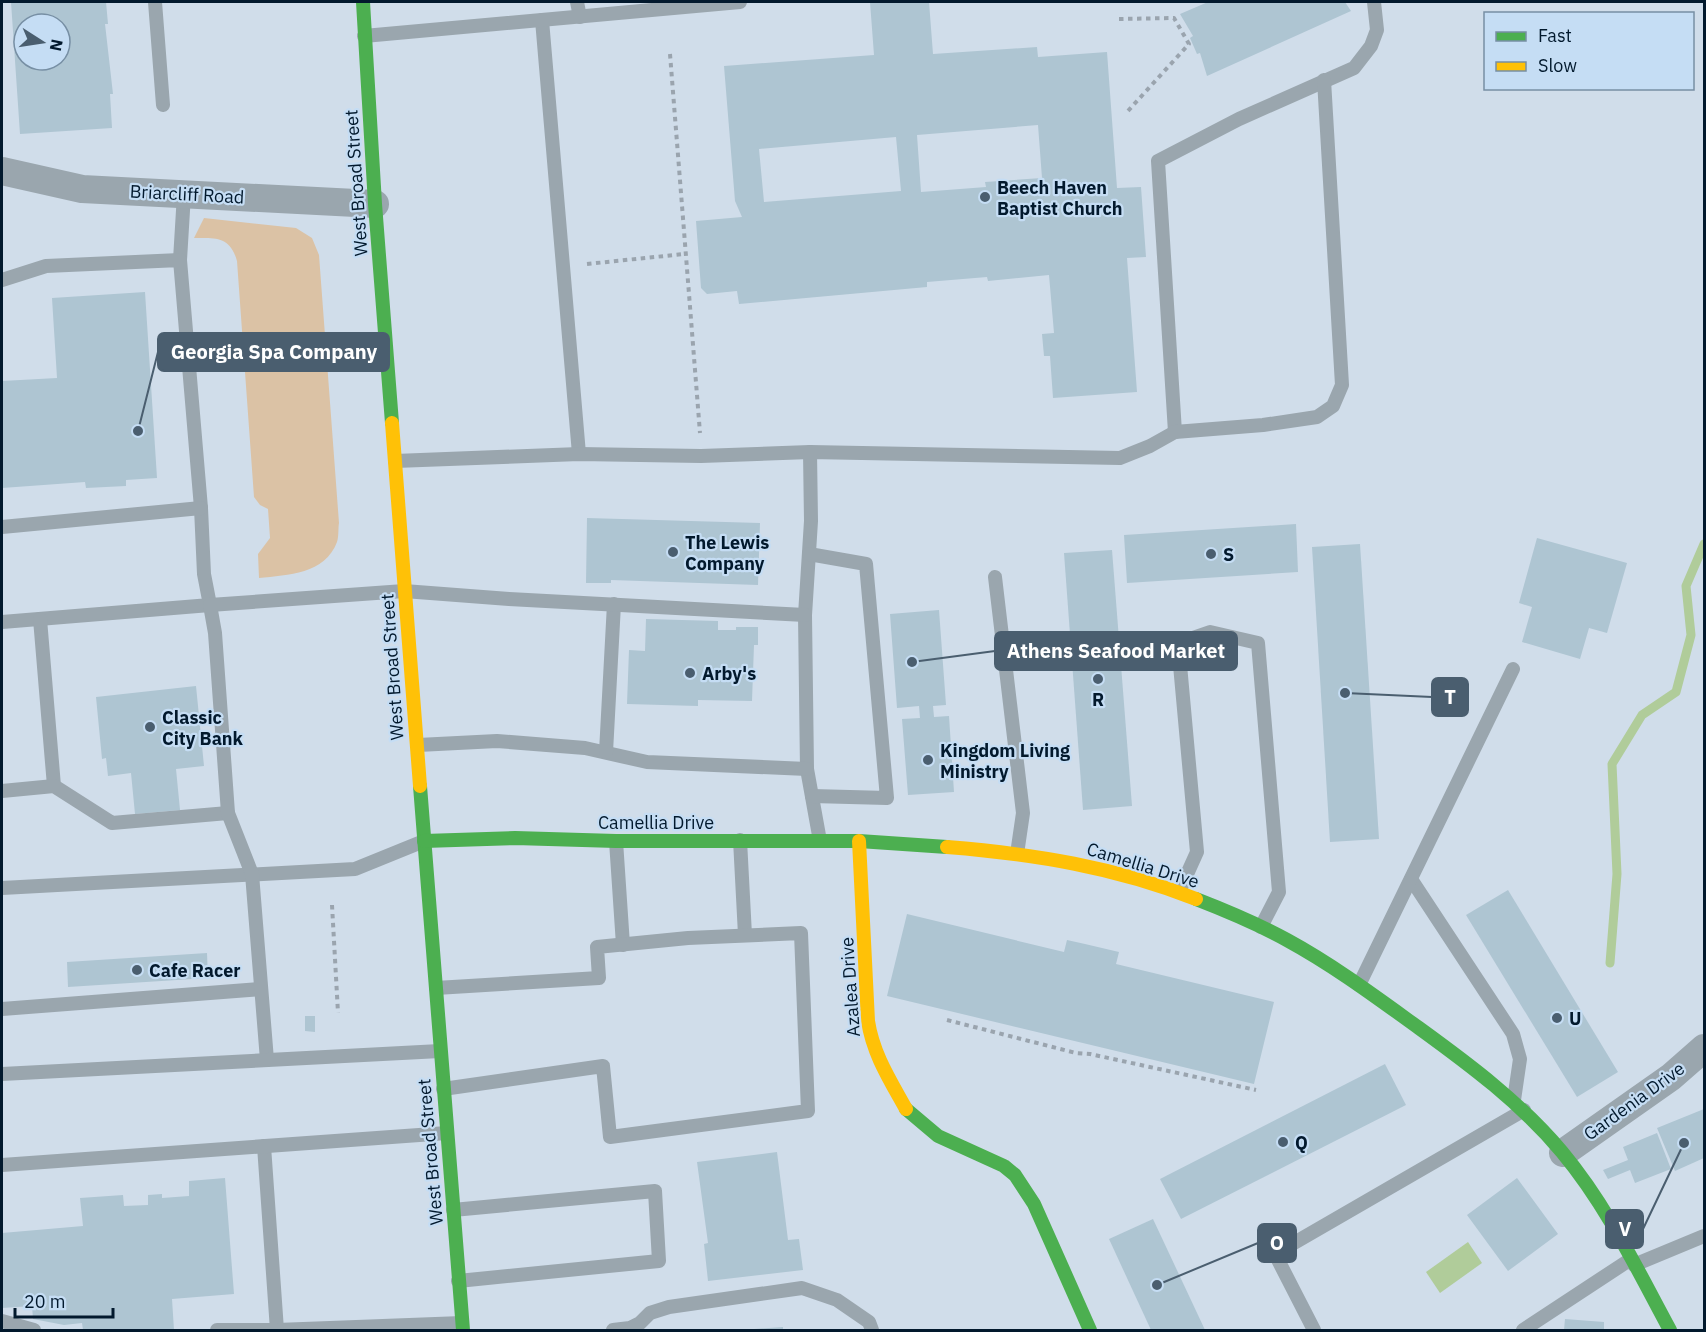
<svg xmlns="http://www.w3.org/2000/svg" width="1706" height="1332" viewBox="0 0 1706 1332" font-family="'IBM Plex Sans',sans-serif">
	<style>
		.green { fill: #dbc2a5 }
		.water { fill: #b0cc9a }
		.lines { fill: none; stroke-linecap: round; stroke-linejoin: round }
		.stream { stroke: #b0cc9a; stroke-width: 9 }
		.building { fill: #aec5d2; fill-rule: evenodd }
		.path { stroke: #9aa4ae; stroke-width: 4; stroke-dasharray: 4.5 4.5; stroke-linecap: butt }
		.lane { stroke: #9aa6ae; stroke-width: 14 }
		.street { stroke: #9aa6ae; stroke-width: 28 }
		.fast { stroke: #4caf50; stroke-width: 14 }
		.slow { stroke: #ffc107; stroke-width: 14 }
		.poi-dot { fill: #4a5e6f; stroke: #c5ddf4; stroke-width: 2 }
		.labels { text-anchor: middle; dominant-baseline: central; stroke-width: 4.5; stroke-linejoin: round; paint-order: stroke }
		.street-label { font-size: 18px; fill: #02192d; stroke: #c5ddf4 }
		.poi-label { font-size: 18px; font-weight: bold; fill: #02192d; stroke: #c5ddf4; text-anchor: start }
		.leader { fill: none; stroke: #4a5e6f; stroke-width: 2 }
		.callout-dot { fill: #4a5e6f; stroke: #c5ddf4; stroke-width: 2 }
		.callout { fill: #4a5e6f; stroke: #4a5e6f; stroke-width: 2 }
		.callout-label { font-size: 20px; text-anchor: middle; font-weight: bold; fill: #fff }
	</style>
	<rect width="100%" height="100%" fill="#d0ddea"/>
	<!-- green -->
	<path class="green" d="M204,218L296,228L312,238L319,255L339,523C338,528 339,536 337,542C325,574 288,575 259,578L258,554L270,538L268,509L260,505L254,497L237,261C230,236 216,238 194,238Z"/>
	<!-- water -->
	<path class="water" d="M1468,1242L1482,1263L1440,1293L1426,1272Z"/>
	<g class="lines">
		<!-- stream -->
		<path class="stream" d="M1610,963L1617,874L1612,764L1642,715L1676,692L1691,635L1686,586L1704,544"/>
	</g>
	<!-- building -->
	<g class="building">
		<path d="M11,2H106L108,24H105L113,94H110L112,128L20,134ZM24,24H60V60H24Z"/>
		<path d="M870,2H929L933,54L1037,47L1038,57L1107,52L1117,188L1141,187L1146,257L1127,258L1137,392L1053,398L1050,356H1044L1042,334L1054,333L1049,275L988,281L987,277L927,282V287L739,304L737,291L707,294L701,288L696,221L742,217L735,201L724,66L874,55ZM1038,125L1042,178L985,182L986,187L921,192L917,135ZM896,137L901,191L764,202L759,149Z"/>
		<path d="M1208,2H1345L1351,11L1207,76L1200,53L1197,54L1190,38L1193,36L1180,14Z"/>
		<path d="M145,292L157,478L126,480V486L86,488L85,482L2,488V381L57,378L52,298Z"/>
		<path d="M587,518L760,523L758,585L611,580V583H586Z"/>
		<path d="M1296,524L1298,572L1127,583L1124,535Z"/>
		<path d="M1537,538L1627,563L1607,633L1589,628L1580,659L1522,642L1532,607L1519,603Z"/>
		<path d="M1360,544L1379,839L1330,842L1312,547Z"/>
		<path d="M1112,550L1132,806L1083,810L1064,553Z"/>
		<path d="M939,610L946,705L933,706L934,717L949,716L954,792L908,795L902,719L920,718L919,706L897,708L890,614Z"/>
		<path d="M646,619L718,621V630H736V627H758V645H754L752,701L698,700V706L627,704L629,650L645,651Z"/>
		<path d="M196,686L204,766L176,769L180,810L135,814L131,773L108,776L106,758L102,759L96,697Z"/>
		<path d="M1508,890L1618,1072L1577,1097L1466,915Z"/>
		<path d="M907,914L1064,952L1067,940L1085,944L1119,952L1116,964L1274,1002L1254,1084L887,996Z"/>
		<path d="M207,953L208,978L68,987L67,962Z"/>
		<path d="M305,1016H315V1032L305,1031Z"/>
		<path d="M1385,1064L1406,1105L1181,1219L1160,1179Z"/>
		<path d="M1704,1109V1158L1675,1171L1657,1128Z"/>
		<path d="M1657,1133L1671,1169L1635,1183L1630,1170L1608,1179L1603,1170L1628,1160L1623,1147Z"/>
		<path d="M777,1152L788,1240L799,1239L803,1270L708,1281L704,1244L708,1243L697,1162Z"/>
		<path d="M225,1178L234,1294L172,1299L174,1330H83L82,1323L64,1325L33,1319L32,1306L2,1308V1233L83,1226L80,1198L123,1195L124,1206L148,1205V1195L162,1194V1198L189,1196V1181Z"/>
		<path d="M1517,1178L1558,1234L1508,1271L1467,1215Z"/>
		<path d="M1153,1219L1205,1330H1151L1109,1239Z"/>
		<path d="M1565,1319L1604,1322V1330H1564Z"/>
		<path d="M783,1327V1330H754V1329Z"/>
	</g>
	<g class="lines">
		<!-- path -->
		<g class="path">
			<path d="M1119,19L1174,18L1189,44L1127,112"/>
			<path d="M670,54L700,433"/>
			<path d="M587,264L684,254"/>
			<path d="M332,905L338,1013"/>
			<path d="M947,1020L1076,1053L1090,1054L1256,1090"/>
		</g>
		<!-- lane -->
		<g class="lane">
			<path d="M155,2L163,105"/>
			<path d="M577,2L580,17"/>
			<path d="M542,20L579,454"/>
			<path d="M364,36L740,2"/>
			<path d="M180,260L184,194"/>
			<path d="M2,280L46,266L180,260L201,508L204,574L210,605L2,622"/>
			<path d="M1175,432L1158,161L1239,119L1354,68L1371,46L1377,30L1374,2"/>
			<path d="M810,452L811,521L805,615L807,769L820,841"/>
			<path d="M395,461L579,454L701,456L810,452L1120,458L1150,446L1175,432L1263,425L1317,417L1333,406L1342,385L1324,80"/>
			<path d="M2,527L201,508"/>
			<path d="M809,554L866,564L887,798L812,796"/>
			<path d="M995,577L1023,813L1017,854"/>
			<path d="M40,619L54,786"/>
			<path d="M418,745L497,741L585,748L647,762L807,769"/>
			<path d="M606,752L614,604"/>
			<path d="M2,791L54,786L112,823L228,813"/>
			<path d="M740,840L745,935"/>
			<path d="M616,841L623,945"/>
			<path d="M1411,879L1513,1034L1520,1059L1514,1100"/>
			<path d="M2,888L355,869L424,841"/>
			<path d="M1179,892L1197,852L1178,643L1210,632L1258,643L1279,892L1261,927"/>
			<path d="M1359,985L1513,669"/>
			<path d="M436,988L599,978L597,947L688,938L801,933L808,1111L610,1137L603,1066L443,1089"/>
			<path d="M2,1009L261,989"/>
			<path d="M267,1060L252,874L228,813L215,633L210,605L404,591L509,599L805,615"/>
			<path d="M2,1074L440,1051"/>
			<path d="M264,1146L277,1330L462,1323"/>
			<path d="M2,1165L447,1133"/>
			<path d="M453,1210L655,1191L659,1261L458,1281"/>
			<path d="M1634,1265L1704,1236"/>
			<path d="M2,1321L34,1330"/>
			<path d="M217,1330H277"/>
			<path d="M613,1330L630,1328L640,1323L650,1313L669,1307L802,1288L837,1300L869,1322L872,1330"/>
			<path d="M1314,1330L1275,1254L1524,1110"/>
			<path d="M1523,1330L1631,1259"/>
		</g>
		<!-- street -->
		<g class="street">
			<path d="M2,171L82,189L375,204"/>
			<path d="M1563,1153L1671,1077L1704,1048"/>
		</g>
		<!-- fast -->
		<g class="fast">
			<path d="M363,2L375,204L392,423"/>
			<path d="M420,786L463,1330"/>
			<path d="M424,841L515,838L616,841H859L947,847"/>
			<path d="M1196,899C1227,911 1258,924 1287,940C1333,965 1376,997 1419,1028C1470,1065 1521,1103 1562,1152C1607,1206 1637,1269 1670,1330"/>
			<path d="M906,1109L938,1136L1004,1166L1015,1175L1034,1204L1090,1330"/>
		</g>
		<!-- slow -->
		<g class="slow">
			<path d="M392,423L420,786"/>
			<path d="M859,841L868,1021C873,1054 890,1080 906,1109"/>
			<path d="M947,847C1034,854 1115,867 1196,899"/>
		</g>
	</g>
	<!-- markers -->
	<g class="poi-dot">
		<circle cx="985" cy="197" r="6"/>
		<circle cx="673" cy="552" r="6"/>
		<circle cx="1211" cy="554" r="6"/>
		<circle cx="690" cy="673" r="6"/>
		<circle cx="1098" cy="679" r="6"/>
		<circle cx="150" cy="727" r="6"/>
		<circle cx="928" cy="760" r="6"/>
		<circle cx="137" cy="970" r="6"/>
		<circle cx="1557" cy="1018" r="6"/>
		<circle cx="1283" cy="1142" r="6"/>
	</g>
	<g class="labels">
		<!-- street labels -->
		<g class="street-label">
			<text transform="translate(356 183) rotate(-94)">West Broad Street</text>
			<text transform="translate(187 194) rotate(3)">Briarcliff Road</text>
			<text transform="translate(392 667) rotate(-94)">West Broad Street</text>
			<text x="656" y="822">Camellia Drive</text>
			<text transform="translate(1143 865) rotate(17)">Camellia Drive</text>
			<text transform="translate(850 987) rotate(-94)">Azalea Drive</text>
			<text transform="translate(1634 1101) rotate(-36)">Gardenia Drive</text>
			<text transform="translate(430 1152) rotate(-95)">West Broad Street</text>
		</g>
		<!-- poi labels -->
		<g class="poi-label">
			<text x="997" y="187">Beech Haven<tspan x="997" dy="21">Baptist Church</tspan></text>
			<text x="685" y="542">The Lewis<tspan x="685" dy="21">Company</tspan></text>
			<text x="1223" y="554">S</text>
			<text x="702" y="673">Arby's</text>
			<text x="1098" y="699" text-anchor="middle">R</text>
			<text x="162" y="717">Classic<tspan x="162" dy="21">City Bank</tspan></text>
			<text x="940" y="750">Kingdom Living<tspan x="940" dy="21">Ministry</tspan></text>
			<text x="149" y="970">Cafe Racer</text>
			<text x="1569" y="1018">U</text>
			<text x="1295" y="1142">Q</text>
		</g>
	</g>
	<!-- callouts -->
	<path class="leader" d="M138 431L158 352M912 662L995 651M1345 693L1432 697M1684 1143L1643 1229M1157 1285L1258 1243"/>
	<g class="callout-dot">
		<circle cx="138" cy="431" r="6"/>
		<circle cx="912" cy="662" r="6"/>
		<circle cx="1345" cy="693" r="6"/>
		<circle cx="1684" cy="1143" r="6"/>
		<circle cx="1157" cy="1285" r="6"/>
	</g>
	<g class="callout">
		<rect x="158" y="333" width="231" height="38" rx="6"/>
		<rect x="995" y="632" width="242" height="38" rx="6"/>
		<rect x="1432" y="678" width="36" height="38" rx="6"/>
		<rect x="1606" y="1210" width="37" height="38" rx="6"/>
		<rect x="1258" y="1224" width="38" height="38" rx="6"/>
	</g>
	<g class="callout-label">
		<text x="274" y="359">Georgia Spa Company</text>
		<text x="1116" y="658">Athens Seafood Market</text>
		<text x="1450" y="704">T</text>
		<text x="1625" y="1236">V</text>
		<text x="1277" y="1250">O</text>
	</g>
	<!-- border -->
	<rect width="1706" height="1332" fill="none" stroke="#02192d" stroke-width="6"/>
	<!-- legend -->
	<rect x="1484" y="12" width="210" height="78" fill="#c5ddf4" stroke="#778fa4" stroke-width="1.5"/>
	<rect x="1496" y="32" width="30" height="9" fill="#4caf50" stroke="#778fa4" stroke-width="1.5"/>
	<text x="1538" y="42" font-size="18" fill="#02192d">Fast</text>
	<rect x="1496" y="62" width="30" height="9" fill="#ffc107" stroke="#778fa4" stroke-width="1.5"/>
	<text x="1538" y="72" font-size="18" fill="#02192d">Slow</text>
	<!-- north arrow -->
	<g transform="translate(42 42) rotate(102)"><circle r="28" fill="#c5ddf4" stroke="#778fa4" stroke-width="1.5"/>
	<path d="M0-4.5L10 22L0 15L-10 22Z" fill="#4a5e6f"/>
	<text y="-9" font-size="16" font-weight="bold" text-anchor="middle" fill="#02192d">N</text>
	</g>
	<!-- scale -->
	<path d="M15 1308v9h98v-9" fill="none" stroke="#02192d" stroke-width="3"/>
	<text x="24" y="1308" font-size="18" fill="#02192d" stroke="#c5ddf4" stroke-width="4.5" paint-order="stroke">20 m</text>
</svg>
